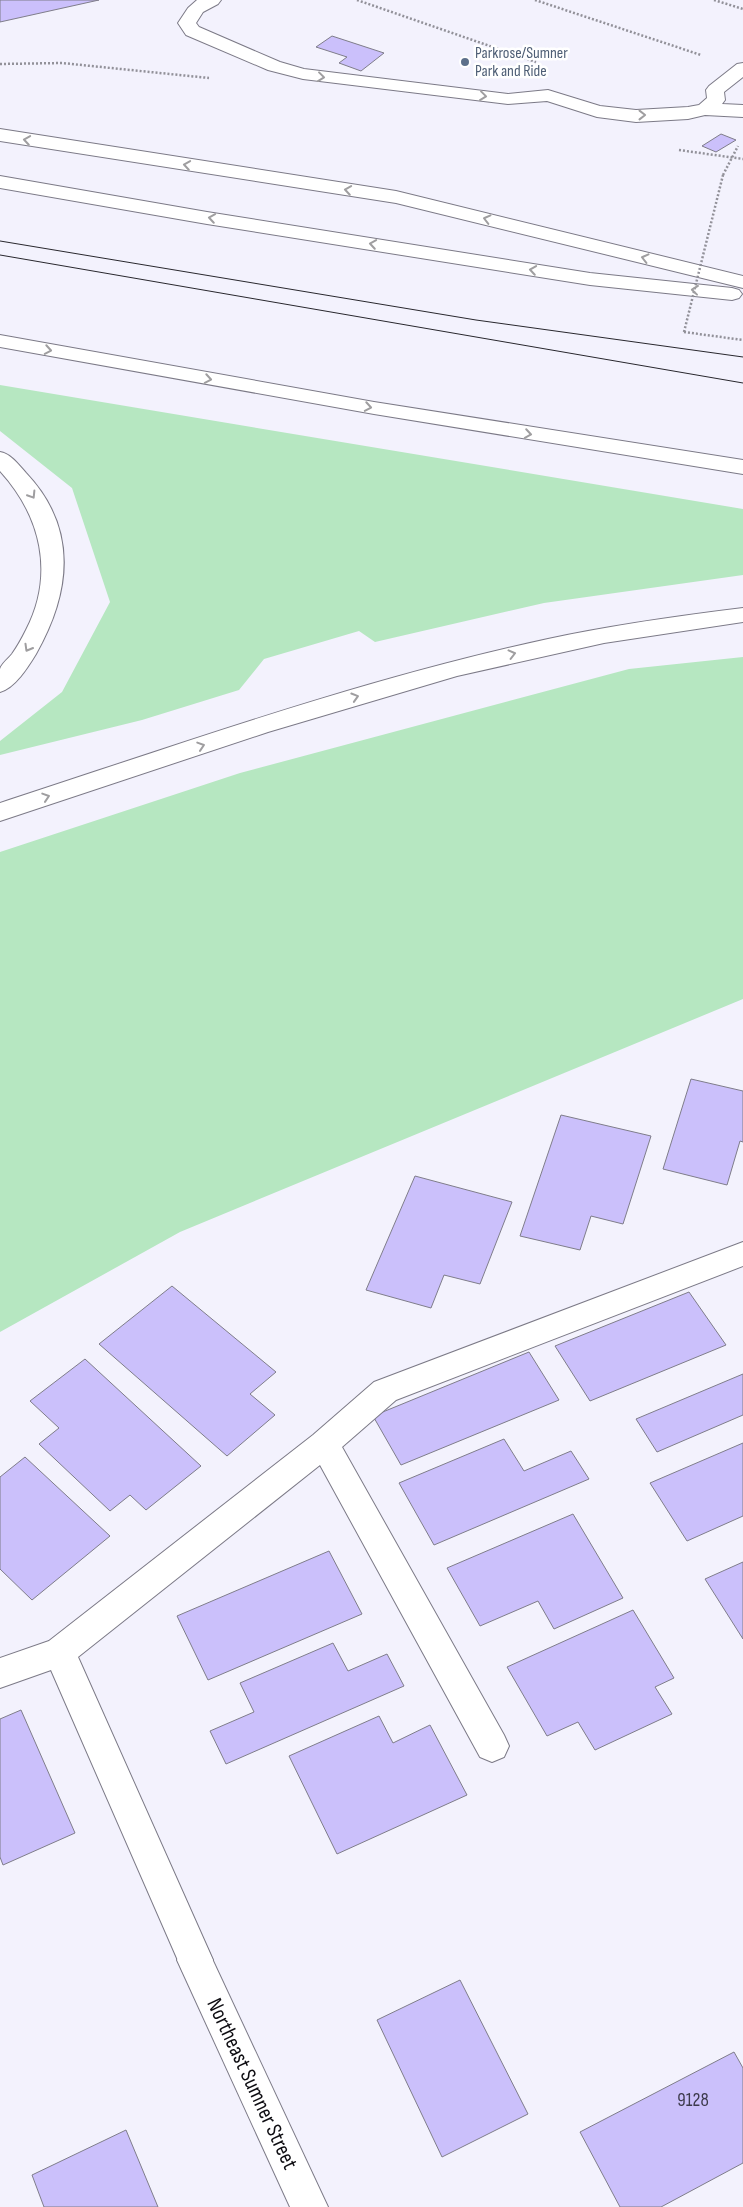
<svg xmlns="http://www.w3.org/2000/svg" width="743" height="2207" viewBox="0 0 743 2207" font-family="'Sofia Sans Condensed',sans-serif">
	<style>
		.green { fill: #b6e7c1 }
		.building { fill: #cbc0fb; stroke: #7f7d8a }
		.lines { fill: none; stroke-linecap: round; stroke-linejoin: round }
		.service-casing { stroke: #7c7a87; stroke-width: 2 }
		.minor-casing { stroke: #7c7a87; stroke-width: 2 }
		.motorway-casing { stroke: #7c7a87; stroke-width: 2 }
		.path { stroke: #929199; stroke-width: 2.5; stroke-dasharray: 2 2; stroke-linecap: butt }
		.service { fill: #fff; fill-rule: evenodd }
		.minor { fill: #fff; fill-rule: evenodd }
		.motorway { fill: #fff; fill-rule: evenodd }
		.tram { stroke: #28272d; stroke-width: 1 }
		.path-bridge { stroke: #929199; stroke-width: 2.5; stroke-dasharray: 2 2; stroke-linecap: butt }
		.oneway { stroke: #9f9ea0 }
		.service-dot { fill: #5c6f8a; stroke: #fff; stroke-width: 2 }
		.labels { text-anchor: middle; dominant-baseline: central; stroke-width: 5; stroke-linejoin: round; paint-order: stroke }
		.far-service-label { font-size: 16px; fill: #4e5e75; stroke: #fff; text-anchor: start }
		.near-number-label { font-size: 19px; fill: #3d3a4c }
		.near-street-label { font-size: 22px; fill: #0e0d12; stroke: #fff }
	</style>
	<rect width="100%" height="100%" fill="#f3f2fd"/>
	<!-- green -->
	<g class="green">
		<path d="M0,385L743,509V575L544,603L375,642L359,631L264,659L239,690L142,720L0,755V741L62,692L110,602L72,488L0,431Z"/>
		<path d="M743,657V999L180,1232L0,1332V852L240,773L629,669Z"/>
	</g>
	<!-- building -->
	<g class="building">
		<path d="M0,0H99L0,22Z"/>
		<path d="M332,36L384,53L361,71L339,63L347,57L316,47Z"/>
		<path d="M721,134L736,140L716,152L702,146Z"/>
		<path d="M691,1079L743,1091V1142L740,1141L727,1185L663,1169Z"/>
		<path d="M561,1115L651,1136L623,1224L591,1216L580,1250L520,1236Z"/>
		<path d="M415,1176L512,1202L480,1284L444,1275L431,1308L366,1290Z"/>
		<path d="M172,1286L276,1372L250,1394L275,1415L227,1456L99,1344Z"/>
		<path d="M689,1292L726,1345L590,1401L555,1346Z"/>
		<path d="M529,1352L559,1400L401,1465L373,1416Z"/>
		<path d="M85,1359L201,1466L146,1510L130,1495L110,1511L39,1444L59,1428L30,1401Z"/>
		<path d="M743,1374V1415L657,1452L636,1419Z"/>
		<path d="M504,1439L524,1471L571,1451L589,1479L434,1545L399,1483Z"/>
		<path d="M743,1443V1516L687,1541L650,1483Z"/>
		<path d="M25,1457L110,1536L32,1600L0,1569V1477Z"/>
		<path d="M573,1514L623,1598L554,1629L538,1601L480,1626L447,1568Z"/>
		<path d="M329,1551L362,1614L208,1680L177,1616Z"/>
		<path d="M743,1562V1639L705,1579Z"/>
		<path d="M633,1610L674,1678L655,1687L672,1714L595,1750L578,1722L547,1736L507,1667Z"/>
		<path d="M333,1643L348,1671L387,1654L404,1686L226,1764L210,1731L254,1712L240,1683Z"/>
		<path d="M21,1710L75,1833L3,1865L0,1857V1719Z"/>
		<path d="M379,1716L393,1743L430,1725L467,1795L337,1854L289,1756Z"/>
		<path d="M460,1980L528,2114L442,2157L377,2020Z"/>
		<path d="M734,2052L743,2068V2163L661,2207H620L580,2132Z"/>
		<path d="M126,2130L158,2207H44L32,2175Z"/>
	</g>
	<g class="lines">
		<!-- service casing -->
		<g class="service-casing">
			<g id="service">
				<path d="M197,0H221L218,4L203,12L196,23L199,27L280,62L304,69L508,94L548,90L600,106L636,110L688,107L699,105L707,98L706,90L709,86L737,64L743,63V77L724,92L725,100L722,104L743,105V117L705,115L688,119L636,122L597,117L547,101L508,104L303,79L268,70L186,35L178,23L188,8Z"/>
				<path d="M743,1242V1266L396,1400L342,1447L504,1735L509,1746L504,1757L492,1762L480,1757L320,1465L78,1657L213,1960L207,1972L195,1977L183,1972L51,1670L0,1688V1658L49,1641L313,1435L374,1382Z"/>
			</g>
		</g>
		<!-- minor casing -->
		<g class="minor-casing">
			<path id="minor" d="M195,1943L207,1948L328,2207H290L177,1960L183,1948Z"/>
		</g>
		<!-- motorway casing -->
		<g class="motorway-casing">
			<g id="motorway">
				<path d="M0,129L396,191L743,276V288L396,203L0,141Z"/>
				<path d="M0,176L207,212L590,273L732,288L739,290L742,294L739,298L732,300L590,285L207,224L0,188Z"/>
				<path d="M0,335L374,402L743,460V474L374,414L0,347Z"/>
				<path d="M0,452C11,454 18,464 26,473C78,528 71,592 36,654C28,667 15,688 0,692C0,685 0,675 0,669C2,663 9,658 12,654C17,647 22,638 26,630C55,574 41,516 0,471Z"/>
				<path d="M743,608V622L604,643L457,676L268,732L0,821V803C181,744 362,679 548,639C612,625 678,616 743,608Z"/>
			</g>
		</g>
		<!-- path -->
		<g class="path">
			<path d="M357,0L536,62"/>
			<path d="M535,0L701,55"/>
			<path d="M714,0L743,9"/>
			<path d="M0,64L62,63L209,78"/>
			<path d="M679,150L743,159"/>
			<path d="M723,175L738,146"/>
			<path d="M684,332L743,340"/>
		</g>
		<!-- service -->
		<use href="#service" class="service"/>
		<!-- minor -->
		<use href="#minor" class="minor"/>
		<!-- motorway -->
		<use href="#motorway" class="motorway"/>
		<!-- tram -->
		<g class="tram">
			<path d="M0,241L476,320L743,357"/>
			<path d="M0,255L743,383"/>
		</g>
		<!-- path-bridge -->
		<path class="path-bridge" d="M684,332L723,175"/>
	</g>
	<!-- one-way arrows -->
	<defs><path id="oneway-chevron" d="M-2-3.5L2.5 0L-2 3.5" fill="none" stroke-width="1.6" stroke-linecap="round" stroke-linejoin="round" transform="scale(1.25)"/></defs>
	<g class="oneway">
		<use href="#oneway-chevron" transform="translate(321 77) rotate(7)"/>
		<use href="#oneway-chevron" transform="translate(483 96) rotate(7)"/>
		<use href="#oneway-chevron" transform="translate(642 115)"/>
		<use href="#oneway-chevron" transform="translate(27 140) rotate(-171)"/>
		<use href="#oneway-chevron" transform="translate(187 165) rotate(-171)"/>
		<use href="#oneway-chevron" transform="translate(348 190) rotate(-171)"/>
		<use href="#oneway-chevron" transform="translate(212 218) rotate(-171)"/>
		<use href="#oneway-chevron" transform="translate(487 219) rotate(-166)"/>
		<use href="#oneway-chevron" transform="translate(373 244) rotate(-171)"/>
		<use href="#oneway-chevron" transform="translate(645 258) rotate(-166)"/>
		<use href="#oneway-chevron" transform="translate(533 270) rotate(-171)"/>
		<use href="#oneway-chevron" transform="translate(695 290) rotate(-174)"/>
		<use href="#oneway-chevron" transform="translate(48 350) rotate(10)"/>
		<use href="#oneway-chevron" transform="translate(208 379) rotate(10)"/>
		<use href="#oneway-chevron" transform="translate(368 407) rotate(10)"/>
		<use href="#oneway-chevron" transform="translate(528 434) rotate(9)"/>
		<use href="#oneway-chevron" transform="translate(32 495) rotate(58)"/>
		<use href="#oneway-chevron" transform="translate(28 648) rotate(120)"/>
		<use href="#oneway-chevron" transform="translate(512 654) rotate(-14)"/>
		<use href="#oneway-chevron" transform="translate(355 697) rotate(-17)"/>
		<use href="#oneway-chevron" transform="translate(201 746) rotate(-18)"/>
		<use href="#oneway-chevron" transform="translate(46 797) rotate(-18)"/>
	</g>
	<!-- markers -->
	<circle class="service-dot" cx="465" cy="62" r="5"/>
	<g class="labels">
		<!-- far-service labels -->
		<g class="far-service-label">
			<text x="475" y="53">Parkrose/Sumner<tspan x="475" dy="18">Park and Ride</tspan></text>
		</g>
		<!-- near-number labels -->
		<g class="near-number-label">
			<text x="693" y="2100">9128</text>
		</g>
		<!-- near-street labels -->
		<g class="near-street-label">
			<text transform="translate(252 2084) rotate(65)">Northeast Sumner Street</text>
		</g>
	</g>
</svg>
